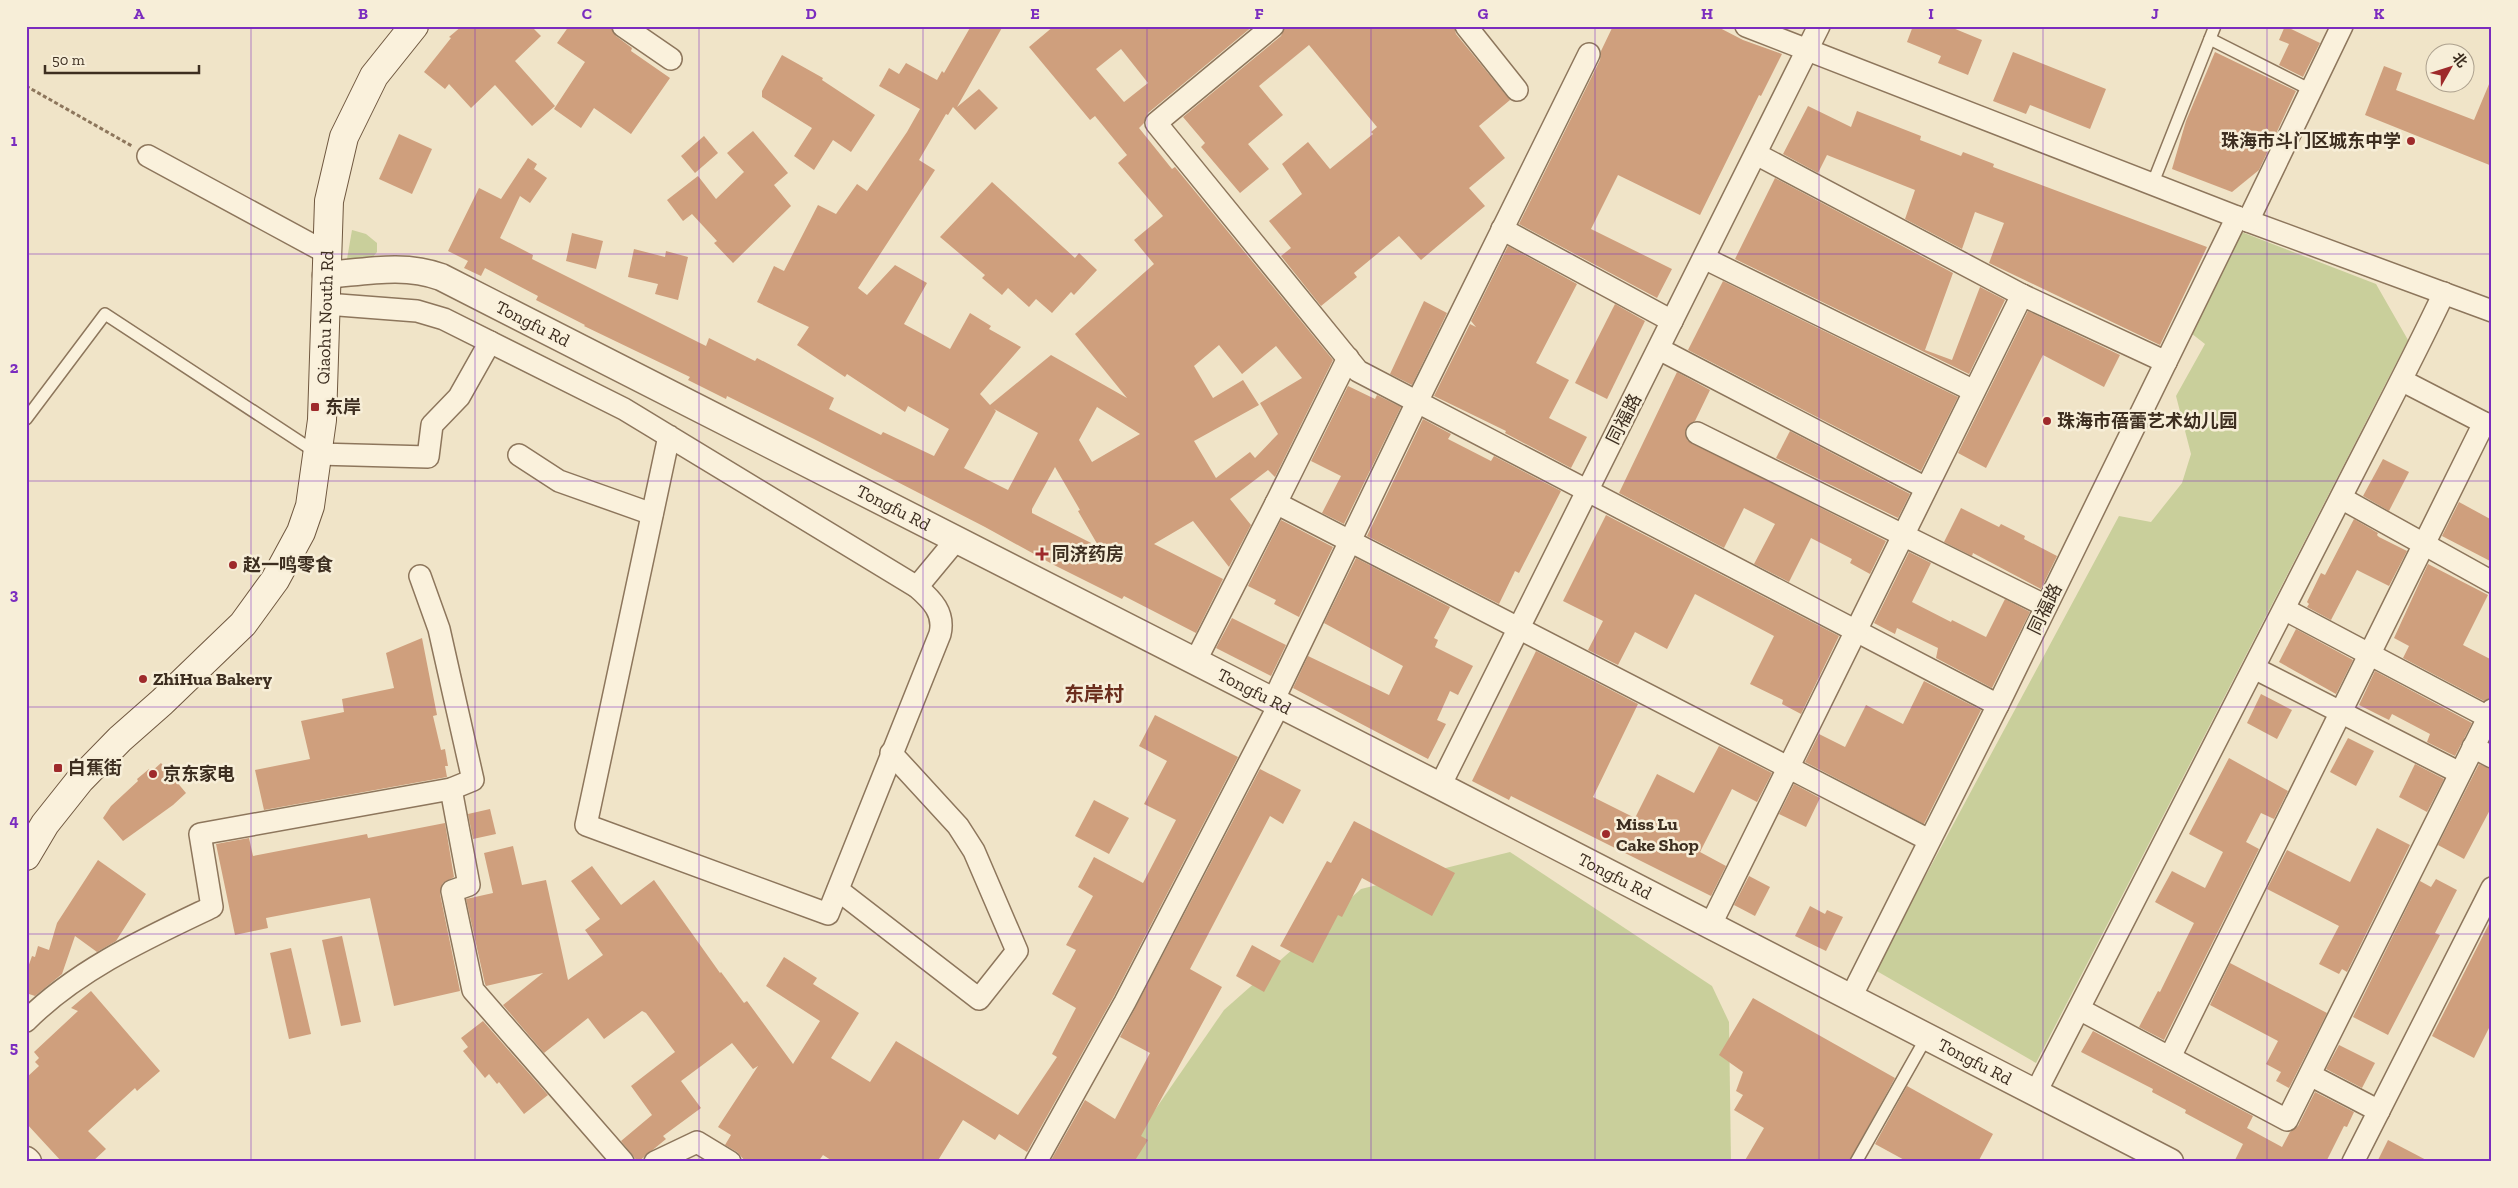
<svg xmlns="http://www.w3.org/2000/svg" width="2518" height="1188" viewBox="0 0 2518 1188" font-family="'Zilla Slab','Noto Sans SC',serif">
	<style>
		.green { fill: #c9cf9b }
		.building { fill: #cf9f7d; fill-rule: evenodd }
		.lines { fill: none; stroke-linecap: round; stroke-linejoin: round }
		.service-casing { stroke: #8d765c; stroke-width: 14 }
		.minor-casing { stroke: #8d765c; stroke-width: 24 }
		.tertiary-casing { stroke: #8d765c; stroke-width: 29 }
		.secondary-casing { stroke: #6f573f; stroke-width: 30 }
		.path { stroke: #8d765c; stroke-width: 3; stroke-dasharray: 4 2.5; stroke-linecap: butt }
		.service { stroke: #faf1dc; stroke-width: 11 }
		.minor { stroke: #faf1dc; stroke-width: 21 }
		.tertiary { stroke: #faf1dc; stroke-width: 26 }
		.secondary { stroke: #faf1dc; stroke-width: 28 }
		.grid { fill: none; stroke: #7b2cbf; stroke-width: 1; stroke-opacity: 0.55 }
		.poi-dot { fill: #9e2a2b; stroke: #f7eed8; stroke-width: 2 }
		.labels { text-anchor: middle; dominant-baseline: central; stroke-width: 5; stroke-linejoin: round; paint-order: stroke }
		.poi-label { font-size: 18px; font-weight: bold; fill: #3d2e20; stroke: #f7eed8; text-anchor: start }
		.street-label { font-size: 18px; fill: #3d2e20; stroke: #f7eed8 }
		.quarter-label { font-size: 20px; font-weight: bold; fill: #6b2e1e; stroke: #f7eed8 }
		.neatline { fill: none; stroke: #7b2cbf; stroke-width: 2 }
		.grid-label { font-size: 16px; text-anchor: middle; font-weight: bold; fill: #7b2cbf }
	</style>
	<rect width="100%" height="100%" fill="#f0e4c8"/>
	<!-- green -->
	<g class="green">
		<path d="M352,230L366,234L377,243V252L371,259L351,264L347,259Z"/>
		<path d="M2239,231L2376,284L2408,340L2036,1063L1875,970L2119,516L2151,522L2182,483L2191,454L2176,396L2205,344L2187,330Z"/>
		<path d="M1510,852L1712,986L1729,1022L1731,1162H1119L1224,1010L1361,889Z"/>
	</g>
	<!-- building -->
	<g class="building">
		<path d="M462,26H531L541,36L515,61L555,106L532,126L495,85L471,108L449,84L445,89L424,72L451,38L449,37Z"/>
		<path d="M569,26H611L616,36L632,48L631,51L670,78L631,134L594,108L581,128L554,109L585,62L557,43Z"/>
		<path d="M971,26H1003L957,107L979,89L998,108L975,130L953,107L948,115L946,114L919,160L935,170L858,288L867,295L895,265L927,283L904,324L950,349L970,313L991,326L989,329L1021,347L980,394L990,405L1051,355L1127,398L1075,334L1154,264L1134,240L1163,216L1118,163L1127,155L1095,116L1090,120L1029,47L1054,26H1253L1148,113L1144,123L1139,128L1172,169L1175,167L1333,360L1275,477L1268,470L1230,499L1251,525L1229,567L1193,521L1154,544L1223,579L1196,633L1124,596L1122,599L1054,565L985,527L814,439L727,396L726,399L688,380L690,377L584,326L585,325L536,300L538,296L485,268L481,276L464,268L468,261L448,251L479,188L501,199L528,158L537,164L534,169L547,178L530,203L520,196L500,238L533,255L532,259L706,346L709,338L755,361L757,358L834,398L829,409L881,435L883,432L934,456L949,429L908,406L905,412L847,374L845,377L797,345L809,327L757,302L774,266L784,271L818,205L836,214L857,184L867,191L907,132L920,109L879,86L889,68L899,74L906,63L937,80L942,71L944,73ZM1121,49L1148,83L1124,102L1096,69ZM1219,345L1242,374L1276,346L1302,378L1260,403L1278,434L1255,458L1250,452L1216,478L1194,441L1259,405L1243,380L1213,398L1194,366ZM1097,407L1140,434L1092,462L1079,440ZM994,409L1038,433L1008,490L964,468L996,411ZM1055,467L1080,510L1078,511L1099,547L1032,513V509Z"/>
		<path d="M1285,26H1454L1456,34L1510,100L1479,126L1505,158L1469,188L1485,206L1421,260L1399,236L1354,273L1357,277L1321,306L1281,256L1291,248L1269,221L1302,194L1282,164L1308,142L1330,169L1373,134L1371,132L1377,127L1309,45L1259,86L1283,115L1248,144L1269,169L1240,193L1201,147L1205,143L1183,117L1281,36Z"/>
		<path d="M1613,26H1716L1743,40L1782,54L1761,96L1759,95L1700,215L1618,175L1591,229L1672,269L1657,298L1519,224L1600,60L1601,51Z"/>
		<path d="M1913,26H1948L1982,40L1968,75L1938,63L1941,56L1907,42Z"/>
		<path d="M2285,26L2320,43L2303,77L2279,65L2289,44L2279,40Z"/>
		<path d="M2013,52L2106,89L2090,129L2030,105L2026,114L1993,101Z"/>
		<path d="M2215,52L2296,91L2259,170L2232,192L2172,169L2186,121Z"/>
		<path d="M782,55L823,78L822,80L875,115L851,152L833,140L814,170L794,156L812,128L762,97V91Z"/>
		<path d="M2384,66L2402,73L2396,90L2474,120L2492,77V166L2365,115Z"/>
		<path d="M1808,106L1851,127L1857,111L1921,136L1920,140L1961,156L1963,152L1994,164L1993,167L2207,247L2160,345L1989,263L2004,223L1975,212L1962,249L1905,219L1915,190L1827,155L1818,173L1783,154Z"/>
		<path d="M753,131L788,173L774,185L791,206L733,263L714,243L717,241L692,214L683,221L667,200L698,176L716,199L744,172L727,153Z"/>
		<path d="M399,134L432,149L412,194L379,179Z"/>
		<path d="M704,136L718,153L695,173L681,156Z"/>
		<path d="M1775,178L1953,273L1925,350L1952,360L1980,287L2005,300L1969,374L1735,259Z"/>
		<path d="M992,182L1075,258L1079,253L1097,270L1074,295L1071,292L1052,313L1036,299L1029,307L1008,288L1002,295L982,278L985,275L940,237Z"/>
		<path d="M572,233L603,241L596,269L566,261Z"/>
		<path d="M1508,246L1577,284L1536,363L1569,380L1549,418L1587,437L1571,468L1505,433L1506,431L1434,396L1470,324L1476,327L1471,321Z"/>
		<path d="M634,249L665,257L666,251L688,257L678,300L655,294L658,284L628,277Z"/>
		<path d="M1723,281L1958,397L1921,471L1688,350Z"/>
		<path d="M1424,301L1447,313L1412,385L1390,374Z"/>
		<path d="M1615,304L1645,321L1607,399L1575,383Z"/>
		<path d="M2028,311L2120,355L2104,387L2043,355L1986,468L1958,453Z"/>
		<path d="M1677,372L1710,390L1695,421L1686,428L1687,440L1886,541L1870,574L1850,563L1852,559L1811,538L1789,582L1754,564L1775,524L1744,508L1724,548L1619,493Z"/>
		<path d="M1348,386L1375,399L1377,395L1401,407L1344,524L1322,513L1341,476L1311,461Z"/>
		<path d="M1423,419L1451,434L1448,439L1491,461L1494,456L1561,491L1519,573L1515,571L1499,604L1367,536Z"/>
		<path d="M1790,431L1910,494L1898,518L1776,458Z"/>
		<path d="M2383,459L2409,472L2389,511L2363,496Z"/>
		<path d="M2459,502L2492,520V562L2442,536Z"/>
		<path d="M1961,508L1999,527L2001,524L2025,536L2024,539L2057,556L2041,589L1973,553L1972,556L1944,542Z"/>
		<path d="M1606,515L1839,636L1801,714L1782,704L1783,700L1750,684L1774,636L1695,594L1667,649L1635,632L1618,665L1588,650L1603,621L1563,601Z"/>
		<path d="M2354,519L2378,533L2377,535L2379,537L2407,551L2389,586L2357,570L2331,620L2307,607L2309,604L2307,602L2321,573L2325,575Z"/>
		<path d="M1281,520L1333,547L1299,617L1274,604L1276,600L1248,586Z"/>
		<path d="M1909,552L1931,563L1912,602L1951,622L1952,620L1986,637L2005,599L2030,612L1992,688L1936,658L1938,648L1897,628L1895,634L1874,623Z"/>
		<path d="M1356,558L1450,607L1434,638L1438,640L1435,647L1473,666L1458,695L1450,691L1437,720L1446,724L1428,759L1293,688L1308,656L1389,695L1403,666L1324,623Z"/>
		<path d="M2428,564L2488,595L2463,645L2492,660V698L2484,701L2403,658L2409,646L2394,638Z"/>
		<path d="M1232,618L1286,645L1271,676L1216,648Z"/>
		<path d="M2296,629L2353,660L2336,694L2279,662Z"/>
		<path d="M422,638L437,715L433,716L441,750L445,749L448,766H445L447,777L264,810L255,770L310,759L301,721L344,712L342,699L394,688L386,653Z"/>
		<path d="M1536,651L1638,704L1593,797L1635,818L1657,774L1694,793L1719,746L1772,773L1757,802L1732,789L1700,852L1726,866L1711,896L1511,796L1509,800L1472,781Z"/>
		<path d="M2375,671L2472,723L2455,756L2427,742L2430,734L2392,714L2389,720L2359,705Z"/>
		<path d="M1924,681L1981,710L1924,824L1805,762L1819,734L1845,747L1866,705L1903,724Z"/>
		<path d="M2261,694L2292,710L2277,739L2247,723Z"/>
		<path d="M1155,715L1238,757L1114,996L1027,1152L999,1134L995,1140L963,1120L937,1162H834L823,1155L818,1162H746L737,1152L725,1145L731,1135L718,1127L758,1066L753,1069L732,1043L681,1081L701,1108L663,1136L666,1139L638,1162L621,1141L652,1115L631,1086L675,1052L646,1013L642,1011L604,1039L588,1018L544,1053L503,1005L543,973L486,986L485,984L466,899L493,893L484,853L513,846L522,885L546,880L568,980L603,955L585,930L600,919L571,881L592,866L621,905L654,880L720,973L721,972L744,1003L747,1001L793,1064L820,1021L766,986L784,957L817,978L813,984L859,1013L831,1058L870,1082L896,1041L1018,1115L1057,1057L1052,1054L1076,1008L1052,994L1076,950L1066,945L1093,896L1078,887L1094,857L1143,883L1176,820L1144,804L1167,761L1139,746Z"/>
		<path d="M2348,738L2374,751L2356,786L2330,772Z"/>
		<path d="M2229,758L2288,791L2274,819L2261,813L2246,842L2259,849L2164,1040L2139,1027L2158,991L2160,992L2194,923L2155,902L2172,871L2205,888L2223,852L2189,834Z"/>
		<path d="M161,763L186,793L173,805L123,841L103,818L111,806L138,781L137,779L149,769L151,772Z"/>
		<path d="M2415,764L2444,779L2427,812L2399,797Z"/>
		<path d="M2479,764L2492,769V806L2464,859L2438,845Z"/>
		<path d="M1260,769L1301,790L1283,824L1270,816L1190,969L1222,987L1141,1136L1148,1140L1134,1162H1050L1085,1100L1115,1119L1150,1053L1120,1037Z"/>
		<path d="M1794,784L1820,798L1806,827L1779,814Z"/>
		<path d="M1094,800L1129,818L1109,854L1075,836Z"/>
		<path d="M490,809L496,834L473,839L468,814Z"/>
		<path d="M1354,821L1455,873L1432,916L1362,878L1342,917L1338,915L1313,963L1280,946L1327,861L1331,863Z"/>
		<path d="M445,823L454,877L443,883L440,894L460,991L394,1006L370,898L266,918L268,928L235,935L216,844L249,838L253,856L367,834L368,838Z"/>
		<path d="M2377,828L2410,845L2347,972L2342,969L2339,974L2319,964L2339,926L2267,889L2287,850L2350,882Z"/>
		<path d="M98,860L146,894L116,941L97,952L75,936L62,974L35,996L26,993V973L32,956L35,957L38,946L49,950L57,923Z"/>
		<path d="M1749,876L1770,887L1755,916L1734,905Z"/>
		<path d="M2436,879L2457,890L2435,933L2440,935L2388,1035L2353,1017L2420,881L2431,887Z"/>
		<path d="M1810,906L1825,914L1827,910L1843,917L1826,951L1795,936Z"/>
		<path d="M2492,918V1022L2474,1058L2432,1036Z"/>
		<path d="M342,936L361,1022L341,1026L322,940Z"/>
		<path d="M1252,945L1281,961L1264,992L1236,976Z"/>
		<path d="M291,948L311,1034L289,1039L270,953Z"/>
		<path d="M2230,963L2327,1013L2289,1088L2276,1081L2281,1072L2266,1064L2278,1041L2210,1005Z"/>
		<path d="M91,991L160,1071L137,1091L135,1088L88,1131L106,1149L92,1162H62L26,1123V1078L39,1066L35,1062L39,1058L34,1052L78,1011L71,1008Z"/>
		<path d="M1753,998L1895,1078L1849,1162H1744L1764,1128L1734,1110L1743,1095L1736,1091L1743,1072L1719,1055Z"/>
		<path d="M483,1021L548,1095L524,1114L499,1082L497,1084L489,1074L485,1078L463,1051L468,1047L461,1038Z"/>
		<path d="M2093,1031L2253,1116L2247,1128L2282,1147L2290,1132L2298,1126L2315,1092L2354,1112L2347,1127L2344,1126L2326,1162H2234L2243,1144L2185,1113L2186,1110L2152,1092L2153,1089L2081,1052Z"/>
		<path d="M2339,1045L2375,1063L2362,1088L2326,1069Z"/>
		<path d="M1907,1086L1993,1134L1978,1162H1908L1875,1144Z"/>
		<path d="M2388,1140L2430,1162H2377Z"/>
	</g>
	<g class="lines">
		<!-- service casing -->
		<g class="service-casing">
			<g id="service">
				<path d="M2210,39L2311,90"/>
				<path d="M2152,185L2215,26"/>
				<path d="M26,419L105,314L317,453"/>
				<path d="M1856,1162L1926,1038"/>
			</g>
		</g>
		<!-- minor casing -->
		<g class="minor-casing">
			<g id="minor">
				<path d="M623,26L671,59"/>
				<path d="M1273,26L1156,123L1358,371L1998,705"/>
				<path d="M1466,26L1517,90"/>
				<path d="M1746,26L2237,217L2492,311"/>
				<path d="M1756,154L2022,295L2166,362"/>
				<path d="M148,156L327,253"/>
				<path d="M2248,221L2342,26"/>
				<path d="M1502,229L1672,321"/>
				<path d="M1704,258L1974,391"/>
				<path d="M326,304L417,311L444,319L624,409L917,587C932,600 945,613 940,634L828,914L586,825L669,436"/>
				<path d="M1659,349L1926,488"/>
				<path d="M2403,381L2492,427"/>
				<path d="M1697,433L2046,606"/>
				<path d="M318,454L428,457L432,425L459,397L490,342"/>
				<path d="M519,455L559,481L652,514"/>
				<path d="M2341,498L2492,582"/>
				<path d="M1276,503L1348,358"/>
				<path d="M917,587L956,540"/>
				<path d="M2286,610L2488,717"/>
				<path d="M1195,662L1276,503L1929,840"/>
				<path d="M2256,669L2460,773"/>
				<path d="M1273,701L1417,402L1589,54"/>
				<path d="M2473,747L2492,757"/>
				<path d="M1440,786L1819,26"/>
				<path d="M451,789L469,885L452,891L473,990L623,1162"/>
				<path d="M838,890L979,999L1017,951L974,851L958,826L891,753"/>
				<path d="M1710,926L2022,295"/>
				<path d="M1850,999L1998,705L2237,217"/>
				<path d="M2079,1009L2287,1120L2492,710"/>
				<path d="M26,1021C78,969 147,938 212,907L200,834L451,789L473,780L439,629L420,576"/>
				<path d="M2170,1057L2484,423"/>
				<path d="M2310,1075L2379,1111"/>
				<path d="M2035,1094C2138,896 2240,698 2340,499C2375,430 2411,363 2444,293"/>
				<path d="M655,1162L697,1142L730,1162"/>
				<path d="M1036,1162L1125,1002L1279,705"/>
				<path d="M2353,1162L2492,888"/>
			</g>
		</g>
		<!-- tertiary casing -->
		<g class="tertiary-casing">
			<g id="tertiary">
				<path id="s1" d="M326,275C364,272 404,263 441,277L1440,786L2170,1162"/>
				<path d="M26,1160L28,1162"/>
			</g>
		</g>
		<!-- secondary casing -->
		<g class="secondary-casing">
			<g id="secondary">
				<path id="s2" d="M26,856L45,824L80,780L120,739L162,702L243,624L275,580L301,532L310,506L322,420L329,201L344,137L374,76L414,26"/>
			</g>
		</g>
		<!-- path -->
		<path class="path" d="M26,86L132,146"/>
		<!-- service -->
		<use href="#service" class="service"/>
		<!-- minor -->
		<use href="#minor" class="minor"/>
		<!-- tertiary -->
		<use href="#tertiary" class="tertiary"/>
		<!-- secondary -->
		<use href="#secondary" class="secondary"/>
	</g>
	<!-- grid -->
	<path class="grid" d="M251,26V1162M475,26V1162M699,26V1162M923,26V1162M1147,26V1162M1371,26V1162M1595,26V1162M1819,26V1162M2043,26V1162M2267,26V1162M26,254H2492M26,481H2492M26,707H2492M26,934H2492"/>
	<!-- markers -->
	<g class="poi-dot">
		<circle cx="2411" cy="141" r="5"/>
		<rect x="310" y="402" width="10" height="10" rx="2.5"/>
		<circle cx="2047" cy="421" r="5"/>
		<path d="M1039.5 546.5h5v5h5v5h-5v5h-5v-5h-5v-5h5z"/>
		<circle cx="233" cy="565" r="5"/>
		<circle cx="143" cy="679" r="5"/>
		<rect x="53" y="763" width="10" height="10" rx="2.5"/>
		<circle cx="153" cy="774" r="5"/>
		<circle cx="1606" cy="834" r="5"/>
	</g>
	<g class="labels">
		<!-- poi labels -->
		<g class="poi-label">
			<text x="2401" y="141" text-anchor="end">珠海市斗门区城东中学</text>
			<text x="325" y="407">东岸</text>
			<text x="2057" y="421">珠海市蓓蕾艺术幼儿园</text>
			<text x="1052" y="554">同济药房</text>
			<text x="243" y="565">赵一鸣零食</text>
			<text x="153" y="679">ZhiHua Bakery</text>
			<text x="68" y="768">白蕉街</text>
			<text x="163" y="774">京东家电</text>
			<text x="1616" y="824">Miss Lu<tspan x="1616" dy="21">Cake Shop</tspan></text>
		</g>
		<!-- street labels -->
		<g class="street-label">
			<text stroke="none"><textPath href="#s2" startOffset="645">Qiaohu Nouth Rd</textPath></text>
			<text stroke="none"><textPath href="#s1" startOffset="219">Tongfu Rd</textPath></text>
			<text transform="translate(1624 419) rotate(-63)">同福路</text>
			<text stroke="none"><textPath href="#s1" startOffset="624">Tongfu Rd</textPath></text>
			<text transform="translate(2045 609) rotate(-64)">同福路</text>
			<text stroke="none"><textPath href="#s1" startOffset="1029">Tongfu Rd</textPath></text>
			<text stroke="none"><textPath href="#s1" startOffset="1434">Tongfu Rd</textPath></text>
			<text stroke="none"><textPath href="#s1" startOffset="1839">Tongfu Rd</textPath></text>
		</g>
		<!-- quarter labels -->
		<g class="quarter-label">
			<text x="1094" y="694">东岸村</text>
		</g>
	</g>
	<!-- border -->
	<rect width="2518" height="1188" fill="none" stroke="#f7eed8" stroke-width="55"/>
	<!-- north arrow -->
	<g transform="translate(2450 68) rotate(51)"><circle r="24" fill="#f7eed8" stroke="#ada18e"/>
	<path d="M0-4L9 19L0 12L-9 19Z" fill="#9e2a2b"/>
	<text y="-8" font-size="14" font-weight="bold" text-anchor="middle" fill="#3d2e20">北</text>
	</g>
	<!-- scale -->
	<path d="M45 65v8h154v-8" fill="none" stroke="#3d2e20" stroke-width="2.5"/>
	<text x="52" y="65" font-size="15" fill="#3d2e20" stroke="#f7eed8" stroke-width="4" paint-order="stroke">50 m</text>
	<rect x="28" y="28" width="2462" height="1132" class="neatline"/>
	<g class="grid-label">
		<text x="139" y="19">A</text>
		<text x="363" y="19">B</text>
		<text x="587" y="19">C</text>
		<text x="811" y="19">D</text>
		<text x="1035" y="19">E</text>
		<text x="1259" y="19">F</text>
		<text x="1483" y="19">G</text>
		<text x="1707" y="19">H</text>
		<text x="1931" y="19">I</text>
		<text x="2155" y="19">J</text>
		<text x="2379" y="19">K</text>
		<text x="14" y="146">1</text>
		<text x="14" y="373">2</text>
		<text x="14" y="600">3</text>
		<text x="14" y="826">4</text>
		<text x="14" y="1053">5</text>
	</g>
</svg>
